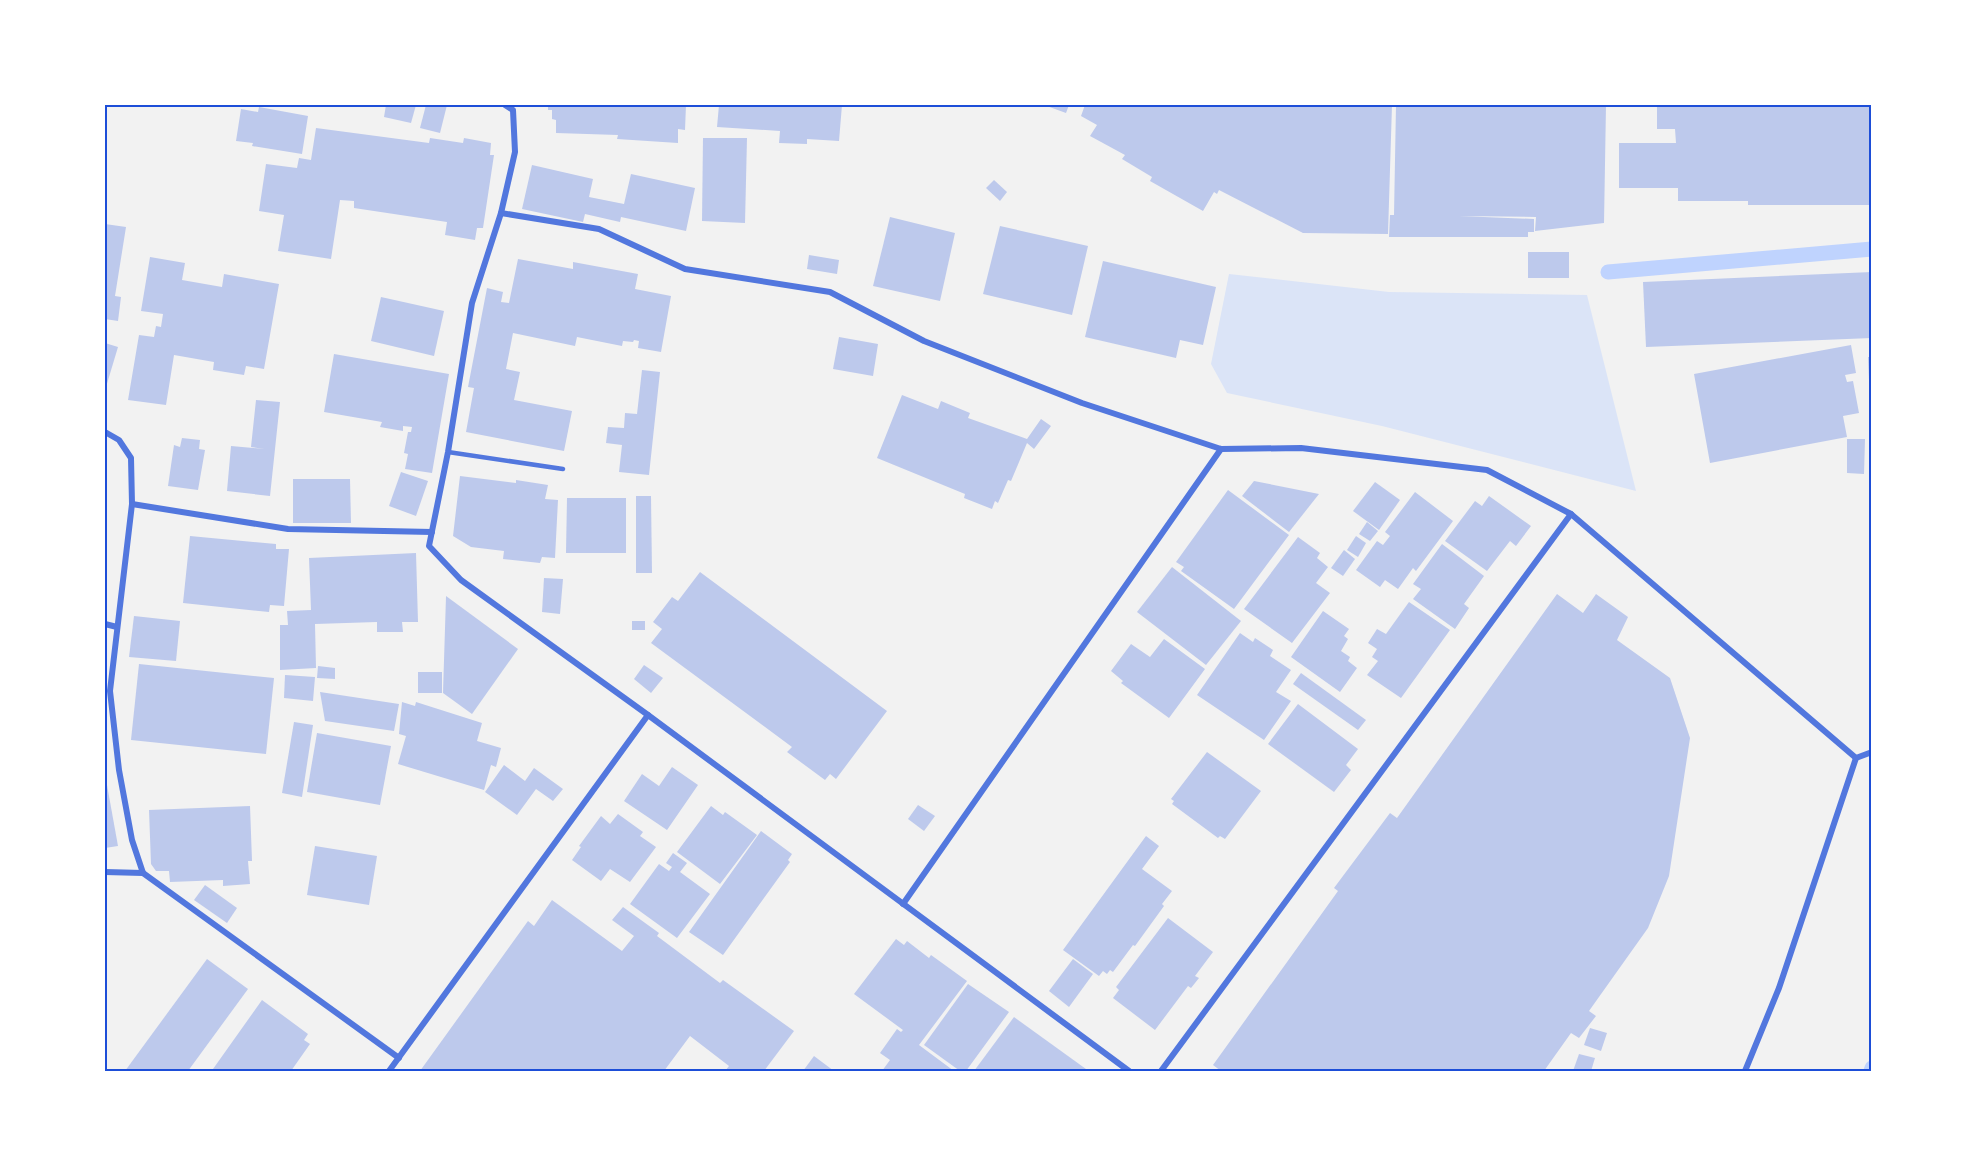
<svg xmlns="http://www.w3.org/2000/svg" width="1977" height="1176" viewBox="0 0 1977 1176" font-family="Raleway,sans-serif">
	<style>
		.green { fill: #dbe4f7 }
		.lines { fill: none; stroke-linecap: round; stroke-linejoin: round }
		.stream { stroke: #bfd3fe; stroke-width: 15 }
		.building { fill: #bdc9ec }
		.service { stroke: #5277de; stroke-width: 4.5 }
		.minor { stroke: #5277de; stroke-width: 6 }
		.neatline { fill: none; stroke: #1d4ed8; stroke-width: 2 }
	</style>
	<rect width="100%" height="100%" fill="#f2f2f2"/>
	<!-- green -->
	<path class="green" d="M1229,274L1389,292L1587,295L1636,491L1382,426L1227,393L1211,364Z"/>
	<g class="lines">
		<!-- stream -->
		<g class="stream">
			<path d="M1608,272L1872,249"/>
			<path d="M1871,1071L1872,1068"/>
		</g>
	</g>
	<!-- building -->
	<g class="building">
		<path d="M386,105H416L411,123L384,117Z"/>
		<path d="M426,105H447L440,133L420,128Z"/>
		<path d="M548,105H686L685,130L678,129V143L617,139L618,135L556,133V120L552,119V110H548Z"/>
		<path d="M719,105H842L839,141L807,139V144L779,143L780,131L717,127Z"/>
		<path d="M1044,105H1069L1066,113Z"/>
		<path d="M1085,105H1392L1388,234L1303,233L1219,190L1217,194L1214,192L1203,211L1150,181L1152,177L1122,159L1125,155L1090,136L1097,125L1081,116Z"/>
		<path d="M1396,105H1606L1604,223L1535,231L1536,217L1459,216L1534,219V232H1528V237H1389L1390,215H1394Z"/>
		<path d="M1657,105H1872V205H1748V201H1678V188H1619V143H1676L1675,129H1657Z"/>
		<path d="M259,107L308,116L302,154L252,146L253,143L236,141L241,109L258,112Z"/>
		<path d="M316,128L429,143L430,138L463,143L464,138L491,143L490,155H494L483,228H477L475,240L445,235L447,222L354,208V201L340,200L331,259L278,251L284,215L259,211L266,164L297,168L299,158L311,160Z"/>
		<path d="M703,138H747L745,223L702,221Z"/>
		<path d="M532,165L593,179L589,197L624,204L631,174L695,188L686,231L621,217L620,222L585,214L583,222L522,209Z"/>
		<path d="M994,180L1007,192L1000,201L986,188Z"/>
		<path d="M890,217L955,233L940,301L873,286Z"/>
		<path d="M105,224L126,227L115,296L121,297L118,321L105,319Z"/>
		<path d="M1000,226L1088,246L1072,315L983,294Z"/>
		<rect x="1528" y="252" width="41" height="26"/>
		<path d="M809,255L839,260L837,274L807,269Z"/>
		<path d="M150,257L185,263L182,280L222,287L224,274L279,284L264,369L246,366L244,375L213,370L214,362L174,355L166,405L128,400L139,335L154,337L156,326L161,327L163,314L141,311Z"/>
		<path d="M518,259L573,269V262L638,274L635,289L671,296L661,352L638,348L639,341L634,340L633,342L623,341L622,346L577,337L575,346L513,333L506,369L520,372L514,400L572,411L564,451L466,432L474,388L468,387L487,288L503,292L501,302L509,303Z"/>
		<path d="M1103,261L1216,287L1203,345L1180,340L1176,358L1085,337Z"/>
		<path d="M1872,272V338L1646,347L1643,282Z"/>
		<path d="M381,297L444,311L434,356L371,341Z"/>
		<path d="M839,337L878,344L873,376L833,369Z"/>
		<path d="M105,343L118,347L106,387H105Z"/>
		<path d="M1851,345L1856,373L1845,375L1847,382L1853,381L1859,413L1843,416L1847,437L1710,463L1694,374Z"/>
		<path d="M334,354L449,374L432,473L405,469L408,454L404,453L408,432H411L412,427L403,426V431L380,427L382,422L324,412Z"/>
		<path d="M1868,357H1872V404H1870Z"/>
		<path d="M642,370L660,372L649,475L619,472L622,445L606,443L608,427L624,428L625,413L637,414Z"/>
		<path d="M902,395L938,409L941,401L970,413L968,418L1027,439L1041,419L1051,426L1034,449L1027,443L1011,481L1008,480L998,503L995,501L992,509L964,498L965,494L877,458Z"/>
		<path d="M256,400L280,402L270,496L227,491L231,446L265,449L251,447Z"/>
		<path d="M182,438L200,440L199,449L205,450L198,490L168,486L174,445L180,447Z"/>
		<path d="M1847,439H1865L1864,474L1847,473Z"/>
		<path d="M401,472L428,481L416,516L389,506Z"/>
		<path d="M460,476L516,483V480L548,485L545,499L558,500L555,558L542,557L540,563L503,559L504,551L471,547L453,536Z"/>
		<path d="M293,479H350L351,523H293Z"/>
		<path d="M1254,481L1319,494L1289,532L1242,496Z"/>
		<path d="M1375,482L1400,500L1379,530L1353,511Z"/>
		<path d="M1228,490L1289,535L1234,609L1181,571L1184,567L1176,562Z"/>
		<path d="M1415,492L1453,521L1416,571L1413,568L1398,589L1385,580L1380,587L1356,570L1377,541L1383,545L1390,536L1385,532Z"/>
		<path d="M636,496H651L652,573H636Z"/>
		<path d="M1489,496L1531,526L1516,546L1510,541L1487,571L1445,541L1475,501L1482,506Z"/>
		<path d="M567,498H626V553H566Z"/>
		<path d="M1367,522L1378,531L1370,541L1359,534Z"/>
		<path d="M190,536L276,544V549H289L284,606L270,605L269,612L183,603Z"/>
		<path d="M1356,536L1366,543L1358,557L1347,550Z"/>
		<path d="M1298,537L1320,553L1317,558L1328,567L1316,583L1330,593L1292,643L1244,609Z"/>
		<path d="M1442,544L1484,576L1464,604L1469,608L1455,629L1413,599L1421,589L1413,584Z"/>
		<path d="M1344,550L1355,559L1343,576L1331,568Z"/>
		<path d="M416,553L418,622H402L403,632H377V622L315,624L316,668L280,670V625H288L287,611L311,610L309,558Z"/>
		<path d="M1172,567L1241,621L1206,665L1137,612Z"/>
		<path d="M700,572L887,711L836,779L830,774L825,780L787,752L792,747L651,643L662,629L653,622L672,597L678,601Z"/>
		<path d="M544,578L563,579L560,614L542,612Z"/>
		<path d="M1557,594L1583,613L1596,594L1628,617L1617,640L1670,678L1690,738L1669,876L1648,928L1589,1011L1596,1016L1579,1038L1571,1033L1544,1071H1221L1213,1065L1338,891L1334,888L1390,813L1397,818Z"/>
		<path d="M446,596L518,649L472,714L443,693Z"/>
		<path d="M1409,602L1450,630L1401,698L1367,675L1378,661L1372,657L1377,649L1368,643L1377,629L1386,634Z"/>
		<path d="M1323,611L1349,629L1344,636L1348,639L1341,651L1350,657L1348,661L1357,668L1340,692L1291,657Z"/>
		<path d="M134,616L180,621L176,661L129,657Z"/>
		<rect x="632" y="621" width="13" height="9"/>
		<path d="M1240,633L1253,642L1255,638L1273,650L1270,656L1291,670L1276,692L1291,701L1264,740L1197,695Z"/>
		<path d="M1164,639L1205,669L1169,718L1121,683L1123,681L1111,671L1131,644L1150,657Z"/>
		<path d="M139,664L274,678L266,754L131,740Z"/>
		<path d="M644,665L663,678L651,693L634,679Z"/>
		<path d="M318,666L335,668V679L317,678Z"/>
		<rect x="418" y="672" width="24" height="21"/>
		<path d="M1301,673L1366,720L1358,730L1293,684Z"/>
		<path d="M285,675L315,677L313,701L284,698Z"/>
		<path d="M320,692L399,704L394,731L325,721Z"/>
		<path d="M402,702L415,706L416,702L482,723L477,741L501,748L496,767L491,765L484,790L398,764L406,736L399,734Z"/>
		<path d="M1298,704L1358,749L1346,765L1351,770L1334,792L1268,744Z"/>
		<path d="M294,722L313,725L302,797L282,793Z"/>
		<path d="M317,733L391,746L380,805L307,792Z"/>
		<path d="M1207,752L1261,791L1225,839L1220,836L1218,838L1172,804L1174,801L1171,799Z"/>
		<path d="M504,765L525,781L534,768L563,789L553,801L536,789L517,815L485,792Z"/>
		<path d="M672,767L698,785L667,830L624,801L642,774L659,786Z"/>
		<path d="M105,774L118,846L105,848Z"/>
		<path d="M918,805L935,816L924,831L908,819Z"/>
		<path d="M250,806L252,861H248L250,884L223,886V880L170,882L169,871H156L151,864L149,810Z"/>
		<path d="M711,806L723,815L725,812L757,835L720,884L677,852Z"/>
		<path d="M618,814L643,832L640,836L656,847L630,882L610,869L601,881L572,860L581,847L579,846L601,816L610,824Z"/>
		<path d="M761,831L792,854L788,860L790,862L723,955L689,932Z"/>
		<path d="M1146,836L1159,846L1142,869L1172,891L1162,904L1164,906L1135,946L1133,945L1113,972L1110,970L1107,974L1103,971L1099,976L1063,950Z"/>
		<path d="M315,846L377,856L369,905L307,895Z"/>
		<path d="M673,853L687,863L680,872L710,894L677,938L630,904L659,864L669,871L672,867L666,863Z"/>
		<path d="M205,885L237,908L227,923L194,900Z"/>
		<path d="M552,900L622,951L634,936L612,920L623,907L659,933L657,936L720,983L723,980L794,1031L764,1071H725L729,1066L690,1036L664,1071H420L528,921L534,926Z"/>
		<path d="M1168,918L1213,952L1195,976L1199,978L1191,988L1188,986L1155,1030L1113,998L1119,990L1116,987Z"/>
		<path d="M896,939L904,945L907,941L929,958L931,955L967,981L919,1045L954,1071H882L890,1060L880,1053L897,1029L901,1032L903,1030L854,994Z"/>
		<path d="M207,959L248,989L188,1071H125Z"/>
		<path d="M1073,959L1093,974L1069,1007L1049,991Z"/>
		<path d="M968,984L1009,1012L966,1071H960L924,1045Z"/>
		<path d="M262,1000L308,1034L304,1040L310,1044L291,1071H215L213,1069Z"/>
		<path d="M1014,1017L1086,1069L1084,1071H974Z"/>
		<path d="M1590,1028L1607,1033L1601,1051L1584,1045Z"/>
		<path d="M1579,1054L1595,1058L1591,1071H1573Z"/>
		<path d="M814,1056L834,1071H803Z"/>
	</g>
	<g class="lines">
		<!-- service -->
		<path class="service" d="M448,452L563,469"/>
		<!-- minor -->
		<g class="minor">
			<path d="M505,105L513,110L515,152L501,213L472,303L448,452L429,546L461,580L648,715L1129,1071"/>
			<path d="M501,213L599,229L685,269L830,292L924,341L1082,403L1221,449L1301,448L1487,470L1571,514L1856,758"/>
			<path d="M105,432L119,440L131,458L132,504L110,691L119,770L132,840L143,873L399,1058"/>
			<path d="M132,504L288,529L432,532"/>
			<path d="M105,624L117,627"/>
			<path d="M105,872L143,873"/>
			<path d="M903,904L1221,449"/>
			<path d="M389,1071L648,715"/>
			<path d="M1161,1071L1571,514"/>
			<path d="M1745,1071L1779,988L1856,758L1872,752"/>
		</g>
	</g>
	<!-- border -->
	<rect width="1977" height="1176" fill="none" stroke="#ffffff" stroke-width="213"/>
	<rect x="106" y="106" width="1764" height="964" class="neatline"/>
</svg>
